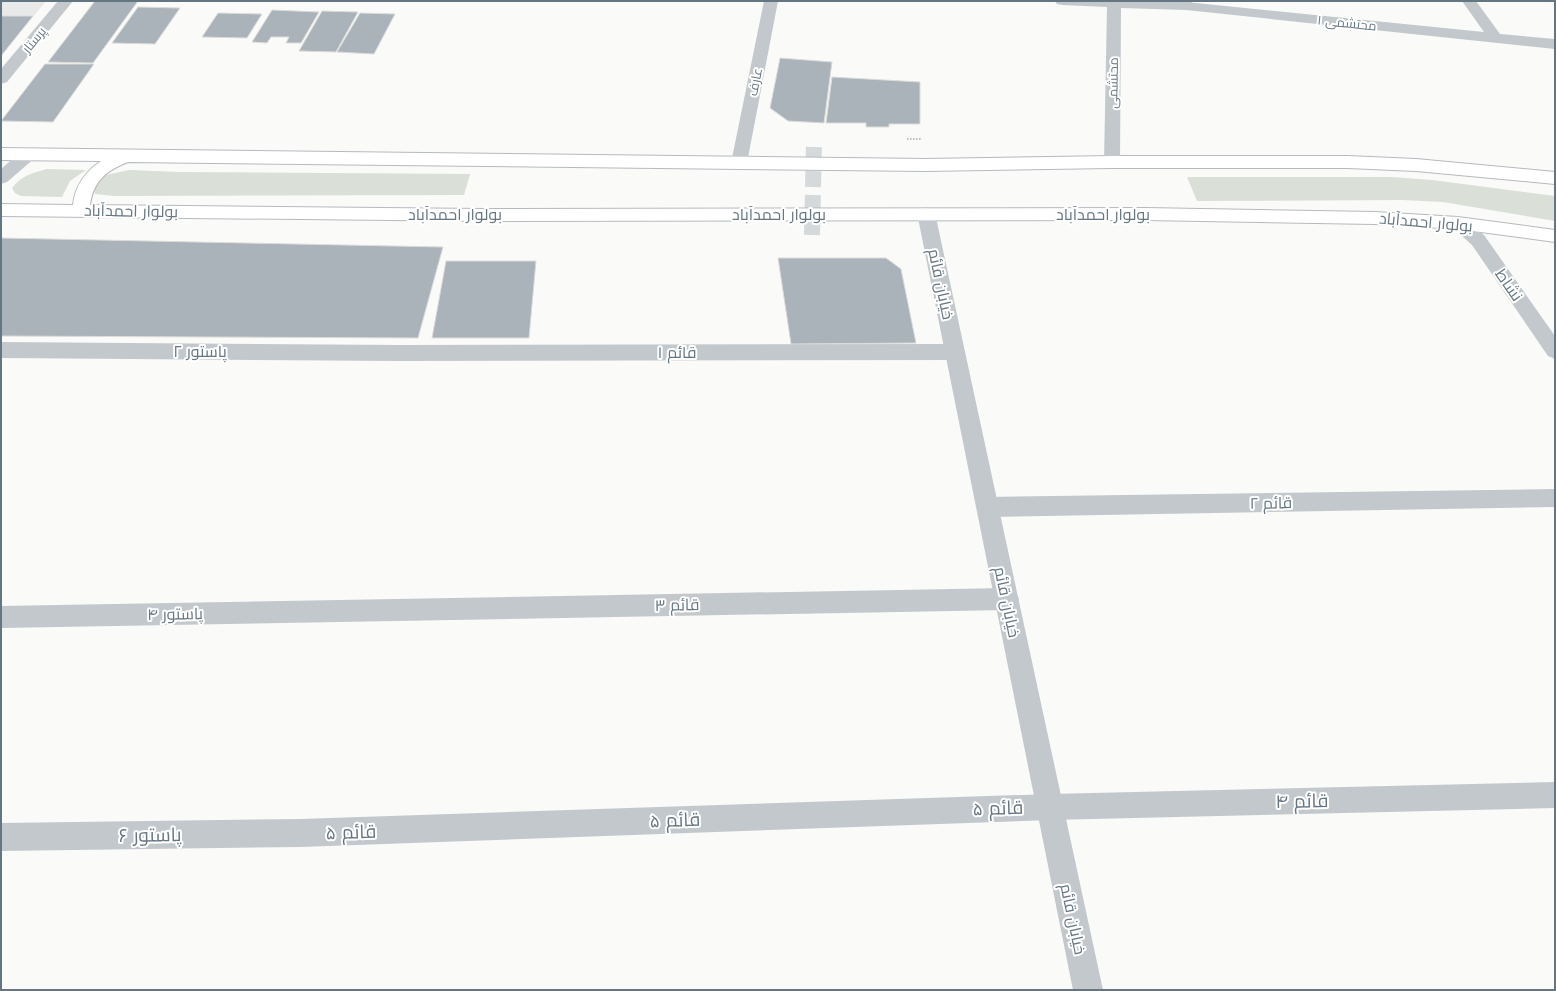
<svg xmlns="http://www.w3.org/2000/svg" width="1556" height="991" viewBox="0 0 1556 991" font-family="Jost,Cairo,sans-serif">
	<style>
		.built { fill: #e8e9e9 }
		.green { fill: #dadfd7 }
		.building { fill: #aab3b9; stroke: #dcdcda }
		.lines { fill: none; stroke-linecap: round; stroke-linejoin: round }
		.pedestrian-tunnel { stroke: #d5d9db; stroke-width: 16; stroke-dasharray: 16 8; stroke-linecap: butt }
		.primary-casing { stroke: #b5babe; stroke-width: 2 }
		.path { stroke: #bbbfc2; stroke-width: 2; stroke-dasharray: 1.5 1.5; stroke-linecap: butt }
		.minor { fill: #c3c8cc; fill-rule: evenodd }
		.tertiary { fill: #c3c8cc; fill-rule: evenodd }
		.primary { fill: #fff; fill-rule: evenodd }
		.labels { text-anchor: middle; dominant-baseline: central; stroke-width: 4; stroke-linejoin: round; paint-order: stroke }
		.far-street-label { font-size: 13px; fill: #657683; stroke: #fff }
		.street-label { font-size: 16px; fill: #657683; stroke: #fff }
		.near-street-label { font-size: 19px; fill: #657683; stroke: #fff }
	</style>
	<rect width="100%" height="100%" fill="#fafaf8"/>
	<!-- built -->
	<path class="built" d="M1,1H46L1,56Z"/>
	<!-- green -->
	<g class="green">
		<path d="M47,169L86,170L70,181L62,197L21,196L15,193L12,188C21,176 32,173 47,169Z"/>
		<path d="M129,170L179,172L470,174L464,195L115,196L95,194L94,187L102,176Z"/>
		<path d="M1187,177H1392L1432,180L1555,196V221L1443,202L1403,200L1197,201Z"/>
	</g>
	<!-- building -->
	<g class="building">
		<path d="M95,1H138L93,63L48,62Z"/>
		<path d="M138,7L180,8L155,44L112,43Z"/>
		<path d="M272,10L319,12L301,43H286L289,37H271L267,43L252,42Z"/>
		<path d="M322,11L358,12L336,52L299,51Z"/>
		<path d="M218,13L262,14L247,38L202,37Z"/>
		<path d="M360,13L395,14L374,54L337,52Z"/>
		<path d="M1,16H33L1,56Z"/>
		<path d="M780,58L832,62L824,123L788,121L770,108Z"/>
		<path d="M45,64H94L53,122L1,121Z"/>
		<path d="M832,77L920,82V124H889V127H866V123H826Z"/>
		<path d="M1,238L443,247L418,338L1,336Z"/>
		<path d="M778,258H886L901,269L916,343L791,344Z"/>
		<path d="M446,261H536L529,338H432Z"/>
	</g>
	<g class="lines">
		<!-- pedestrian-tunnel -->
		<path class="pedestrian-tunnel" d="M812,235L814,141"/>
		<!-- primary casing -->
		<g class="primary-casing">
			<path id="primary" d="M1,148L925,159L1112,156H1348L1416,159L1555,172V184L1416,171L1348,168H1112L925,171L128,162C107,170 93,181 90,205L484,209L1145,208L1375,212L1458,217L1555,230V242L1458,229L1375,224L1145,220L484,221L1,216V204L73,205C75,185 85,172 101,161L1,160Z"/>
		</g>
		<!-- path -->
		<path class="path" d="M907,139H920V141"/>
		<!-- minor -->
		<g class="minor">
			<path d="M58,1H73L7,82L1,84V69Z"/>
			<path d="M764,1H778L747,163L745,167L739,169L733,167L731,163Z"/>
			<path d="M1055,1L1186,2L1484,32L1462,1H1476L1500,34L1555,39V49L1186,10L1121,8L1120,162L1118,166L1112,168L1106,166L1104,162L1107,7L1062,5L1057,4Z"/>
			<path d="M1458,217L1464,219L1484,235L1555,336V359L1548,356L1472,245L1452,227L1449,223L1452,219Z"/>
			<path d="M1,342L400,345L955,344L962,347L965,352L962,357L955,360L400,361L1,358Z"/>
			<path d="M1555,489V507L988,517L980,514L977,507L980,500L988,497Z"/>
			<path d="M1007,588L1015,591L1019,599L1015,607L1007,610L1,628V606Z"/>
			<path d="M1555,782V808L1050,820L300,847L1,851V823L300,819L1050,794Z"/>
		</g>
		<!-- tertiary -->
		<g class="tertiary">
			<path d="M1177,1H1191L1193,6L1191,9L1186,10L1181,9Z"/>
			<path d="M30,148L36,149L38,153L36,157L7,182L1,184V169L24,149Z"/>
			<path d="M926,207L932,209L935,213L1103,990H1073L917,213L920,209Z"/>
		</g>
		<!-- primary -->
		<use href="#primary" class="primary"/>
	</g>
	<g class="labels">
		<!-- far-street labels -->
		<g class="far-street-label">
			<text transform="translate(1347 23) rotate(6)">محتشمی ۱</text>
			<text transform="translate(34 40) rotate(-50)">پرستار</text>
			<text transform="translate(755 82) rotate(-79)">عارف</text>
			<text transform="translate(1113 83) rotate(-89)">محتشمی</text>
		</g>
		<!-- street labels -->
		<g class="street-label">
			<text transform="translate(131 211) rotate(1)">بولوار احمدآباد</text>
			<text x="455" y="214">بولوار احمدآباد</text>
			<text x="779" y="214">بولوار احمدآباد</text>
			<text x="1103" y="214">بولوار احمدآباد</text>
			<text transform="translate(1426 222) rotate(5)">بولوار احمدآباد</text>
			<text transform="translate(941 284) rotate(78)">خیابان قائم</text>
			<text transform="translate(1509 285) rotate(55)">نشاط</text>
			<text x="200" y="351">پاستور ۲</text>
			<text x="677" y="352">قائم ۱</text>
			<text transform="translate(1271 503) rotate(-1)">قائم ۲</text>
			<text transform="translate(1007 602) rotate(78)">خیابان قائم</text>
			<text transform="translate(677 605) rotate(-1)">قائم ۳</text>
			<text transform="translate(175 614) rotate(-1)">پاستور ۴</text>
			<text transform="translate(1073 919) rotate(78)">خیابان قائم</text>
		</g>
		<!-- near-street labels -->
		<g class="near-street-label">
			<text transform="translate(1302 801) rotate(-1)">قائم ۴</text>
			<text transform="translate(998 808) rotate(-2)">قائم ۵</text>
			<text transform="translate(675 820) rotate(-2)">قائم ۵</text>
			<text transform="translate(351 832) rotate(-2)">قائم ۵</text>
			<text transform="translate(150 835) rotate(-1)">پاستور ۶</text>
		</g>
	</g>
	<!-- border -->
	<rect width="1556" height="991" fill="none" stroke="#657683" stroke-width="4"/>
</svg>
